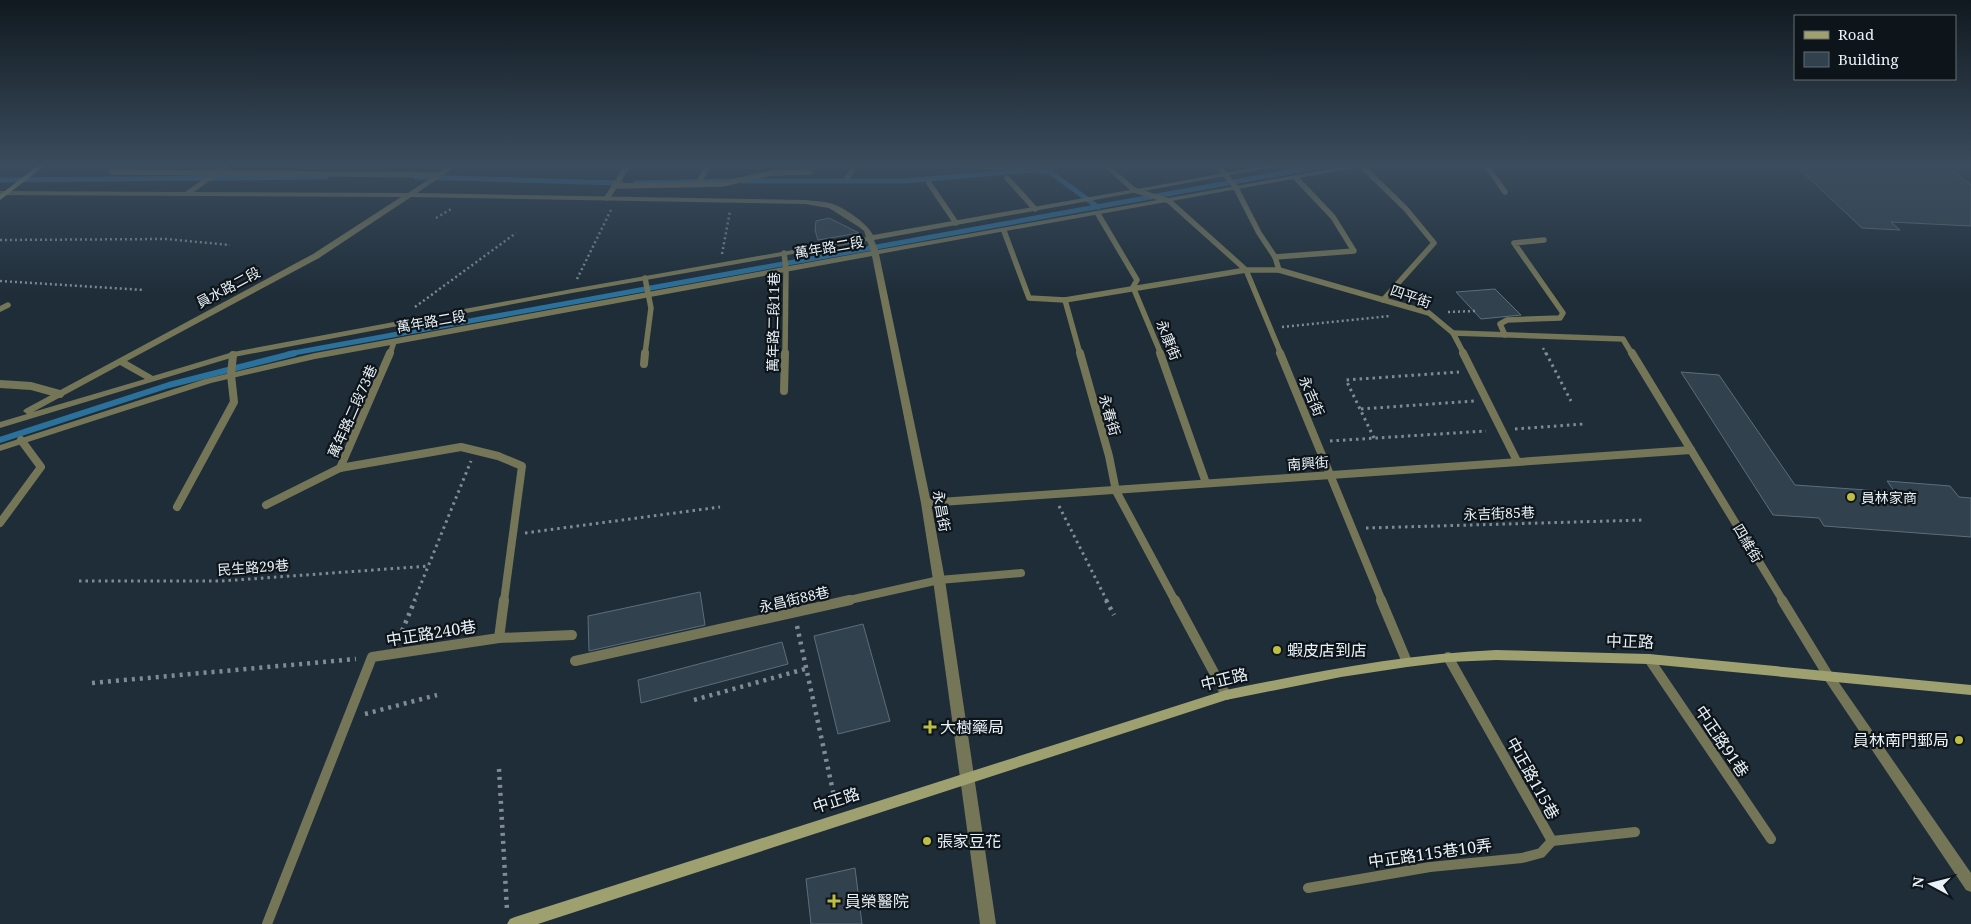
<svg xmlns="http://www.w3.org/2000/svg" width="1971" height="924" viewBox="0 0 1971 924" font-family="'Noto Serif','Noto Sans TC',serif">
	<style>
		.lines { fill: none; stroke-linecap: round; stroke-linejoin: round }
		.stream-far1 { stroke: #2a719c; stroke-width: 5 }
		.stream { stroke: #2a719c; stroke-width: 6 }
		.building { fill: #31414d; stroke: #5d6e7b }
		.path-far2 { stroke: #7f8c95; stroke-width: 2.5; stroke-dasharray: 2 3; stroke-linecap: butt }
		.path-far1 { stroke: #7f8c95; stroke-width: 3; stroke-dasharray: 2.5 4; stroke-linecap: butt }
		.path { stroke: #7f8c95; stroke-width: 4.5; stroke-dasharray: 3 5; stroke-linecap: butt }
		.lane-far2 { stroke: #757658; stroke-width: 5.5 }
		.lane-far1 { stroke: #757658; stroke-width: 8 }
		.lane { stroke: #757658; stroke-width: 10 }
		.street { fill: #757658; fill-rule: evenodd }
		.secondary { fill: #9ea070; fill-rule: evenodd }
		.poi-dot { fill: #bebf42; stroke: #0e151a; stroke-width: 2 }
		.labels { text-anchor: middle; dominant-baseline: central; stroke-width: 4.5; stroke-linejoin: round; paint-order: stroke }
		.street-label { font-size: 14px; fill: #e8f1f8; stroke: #0e151a }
		.poi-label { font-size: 14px; fill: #e8f1f8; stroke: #0e151a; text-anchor: start }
		.near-street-label { font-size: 16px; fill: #e8f1f8; stroke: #0e151a }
		.near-poi-label { font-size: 16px; fill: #e8f1f8; stroke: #0e151a; text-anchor: start }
	</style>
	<rect width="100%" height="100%" fill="#1e2d38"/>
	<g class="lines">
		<!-- stream-far1 -->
		<g class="stream-far1">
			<path d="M416,177L621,183"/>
			<path d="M0,180L326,177"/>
			<path d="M743,181H904L1031,170L1050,172L1098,207"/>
			<path d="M636,183L733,181"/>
			<path d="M288,354L1327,165"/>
		</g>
		<!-- stream -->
		<path class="stream" d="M0,440L169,385L295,353"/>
	</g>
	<!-- building -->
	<g class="building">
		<path d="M1795,165H1946L1971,185V226L1891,222L1900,230L1862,228Z"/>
		<path d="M829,218L859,233L818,240L815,230L816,221Z"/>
		<path d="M1495,289L1521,315L1481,319L1456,292Z"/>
		<path d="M1681,372L1719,375L1795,485L1895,492L1887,481L1950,486L1959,497L1971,498V537L1824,526L1819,518L1773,515Z"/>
		<path d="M700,592L705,625L589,651L588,616Z"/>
		<path d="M863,624L890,721L838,734L814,636Z"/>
		<path d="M782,642L788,664L641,703L638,680Z"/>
		<path d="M855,868L862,924H811L806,879Z"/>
	</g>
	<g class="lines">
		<!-- path-far2 -->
		<g class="path-far2">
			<path d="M436,218L453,208"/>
			<path d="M0,240L166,239L230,245"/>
			<path d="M722,254L730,211"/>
			<path d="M577,279L611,210"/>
			<path d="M0,281L144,290"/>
			<path d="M415,307L516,233"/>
			<path d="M1448,312L1475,311"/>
			<path d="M1282,327L1390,316"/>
			<path d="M1543,348L1546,354"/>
		</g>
		<!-- path-far1 -->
		<g class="path-far1">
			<path d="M1546,353L1571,401"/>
			<path d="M1361,409L1474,401"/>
			<path d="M1515,429L1584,424"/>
			<path d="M1374,438L1346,380L1459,372"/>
			<path d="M1330,441L1486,431"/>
			<path d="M1059,506L1107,601"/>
			<path d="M1366,528L1645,520"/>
			<path d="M525,533L720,507"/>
			<path d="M79,581H222L429,566"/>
			<path d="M414,601L471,461"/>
		</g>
		<!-- path -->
		<g class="path">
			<path d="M1106,600L1114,615"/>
			<path d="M797,626L836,805"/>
			<path d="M399,638L415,600"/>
			<path d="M92,683L356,659"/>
			<path d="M694,700L805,669"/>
			<path d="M365,714L437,695"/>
			<path d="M499,769L507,910"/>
		</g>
		<!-- lane-far2 -->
		<g class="lane-far2">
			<path d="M971,165L995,167L1011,165"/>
			<path d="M1218,165L1236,188L1259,233L1275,257L1279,270"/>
			<path d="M1486,165L1505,192"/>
			<path d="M1362,166L1406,209L1434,243L1383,300"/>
			<path d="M112,172L441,175"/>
			<path d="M847,178L856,165"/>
			<path d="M1007,178L1035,209"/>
			<path d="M929,183L956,223"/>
			<path d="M698,184L708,165"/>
			<path d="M614,186L722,184L772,173L810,172"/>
			<path d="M1134,190L1169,201L1246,270L1281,354"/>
			<path d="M607,198L628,165"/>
			<path d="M1098,214L1137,280L1133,287L1161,354"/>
			<path d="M1004,231L1029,298L1065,300L1246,270H1279L1429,313L1453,333L1464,354"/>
			<path d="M784,253L786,269L785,354"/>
			<path d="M1275,257L1354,251L1333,217L1296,178"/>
			<path d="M645,278L651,308L645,354"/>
			<path d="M1065,300L1080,354"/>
			<path d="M0,309L8,305"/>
			<path d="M1453,333L1623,339L1632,354"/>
			<path d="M1505,335L1500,324L1507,320L1560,318L1563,313L1514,243L1544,240"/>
			<path d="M390,354L394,342"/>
		</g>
		<!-- lane-far1 -->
		<g class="lane-far1">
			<path d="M1080,353L1109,456L1116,491L1175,601"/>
			<path d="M1160,353L1206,483"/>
			<path d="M1280,353L1382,601"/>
			<path d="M1463,353L1517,461"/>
			<path d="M1632,353L1783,601"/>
			<path d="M644,364L645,353"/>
			<path d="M0,384L31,386L60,394"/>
			<path d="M784,391L785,353"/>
			<path d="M340,468L390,353"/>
			<path d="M926,503L1691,450"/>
			<path d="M266,505L340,468L461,447L498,456L522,466L504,601"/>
			<path d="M177,507L234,402L231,375L233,355"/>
			<path d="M0,523L41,467L21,440"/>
			<path d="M845,601L939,580L1021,573"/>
		</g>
		<!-- lane -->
		<g class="lane">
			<path d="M1175,600L1226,695"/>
			<path d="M1381,600L1407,662"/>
			<path d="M1782,600L1829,677"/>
			<path d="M499,638L572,635"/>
			<path d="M1448,657L1552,841L1635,832"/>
			<path d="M1649,659L1771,839"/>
			<path d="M575,661L850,600"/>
			<path d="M1308,888L1430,867L1522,858L1541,853L1552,841"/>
			<path d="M267,924L372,657L499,638L504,600"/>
		</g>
		<!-- street -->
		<g class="street">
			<path d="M223,165H231L194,192L408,193L450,165H458L417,193L805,200C814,201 824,201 833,204C845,208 868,224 873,235L1130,190L1102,165H1109L1137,189L1269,165H1286L874,240L878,250L1353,165H1370L879,254L931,503L945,580L996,924H980L933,580L921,503L872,256L315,359L211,383L0,451V445L205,379L315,353L871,251L867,241L572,293L234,357L0,428V422L27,414L23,411L25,409L313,254L401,197L0,195V191L185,192ZM411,197L805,204L829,208L859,227L864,231L866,237L572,289L233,352L153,376L127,361L319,258ZM120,365L145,379L33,412Z"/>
			<path d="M1829,672L1833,674L1971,873V892L1966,890L1825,680L1823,677L1825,674Z"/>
		</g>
		<!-- secondary -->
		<g class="secondary">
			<path d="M38,165H46L0,200V195Z"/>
			<path d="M1496,650L1649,654L1971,685V695L1649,664L1496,660L1448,662L1407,667L1341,677L1226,700L538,924H507L510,919L515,917L1226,690C1316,672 1404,654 1496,650Z"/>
		</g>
	</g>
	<!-- sky -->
	<linearGradient id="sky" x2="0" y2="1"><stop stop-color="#10191f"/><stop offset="0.56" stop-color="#3b4c5e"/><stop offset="1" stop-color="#3b4c5e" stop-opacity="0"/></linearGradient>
	<rect width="1971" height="295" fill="url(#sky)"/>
	<!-- markers -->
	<g class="poi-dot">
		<circle cx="1851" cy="497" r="5"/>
		<circle cx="1277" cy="650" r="5"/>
		<path d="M927.5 719.5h5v5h5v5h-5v5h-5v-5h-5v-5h5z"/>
		<circle cx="1959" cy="740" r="5"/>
		<circle cx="927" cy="841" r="5"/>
		<path d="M831.5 893.5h5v5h5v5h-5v5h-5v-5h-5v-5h5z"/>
	</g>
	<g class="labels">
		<!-- street labels -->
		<g class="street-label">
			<text transform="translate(829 247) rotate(-10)">萬年路二段</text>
			<text transform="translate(228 287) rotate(-28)">員水路二段</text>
			<text transform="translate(1411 296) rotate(19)">四平街</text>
			<text transform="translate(431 321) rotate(-10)">萬年路二段</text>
			<text transform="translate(773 322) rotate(-89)">萬年路二段11巷</text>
			<text transform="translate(1169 340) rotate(68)">永康街</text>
			<text transform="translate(1312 396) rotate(67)">永吉街</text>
			<text transform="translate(352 411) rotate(-66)">萬年路二段73巷</text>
			<text transform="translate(1110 415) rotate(74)">永春街</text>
			<text transform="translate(1308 463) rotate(-4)">南興街</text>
			<text transform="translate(942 511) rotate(80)">永昌街</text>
			<text transform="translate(1499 513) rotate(-2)">永吉街85巷</text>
			<text transform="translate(1748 543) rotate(59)">四維街</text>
			<text transform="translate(253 567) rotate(-4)">民生路29巷</text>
			<text transform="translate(794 599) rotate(-13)">永昌街88巷</text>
		</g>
		<!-- poi labels -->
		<g class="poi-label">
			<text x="1861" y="497">員林家商</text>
		</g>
		<!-- near-street labels -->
		<g class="near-street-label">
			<text transform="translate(431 633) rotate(-9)">中正路240巷</text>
			<text transform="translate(1630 641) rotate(2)">中正路</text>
			<text transform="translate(1224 679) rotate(-14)">中正路</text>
			<text transform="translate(1722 741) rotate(56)">中正路91巷</text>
			<text transform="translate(1533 778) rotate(61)">中正路115巷</text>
			<text transform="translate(836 800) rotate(-18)">中正路</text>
			<text transform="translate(1430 853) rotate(-8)">中正路115巷10弄</text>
		</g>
		<!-- near-poi labels -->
		<g class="near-poi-label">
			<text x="1287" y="650">蝦皮店到店</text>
			<text x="940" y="727">大樹藥局</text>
			<text x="1949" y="740" text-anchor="end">員林南門郵局</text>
			<text x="937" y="841">張家豆花</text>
			<text x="845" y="901">員榮醫院</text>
		</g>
	</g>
	<!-- legend -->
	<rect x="1794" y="15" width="162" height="65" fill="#0e151a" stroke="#656d73"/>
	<rect x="1804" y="31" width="25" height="8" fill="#9ea070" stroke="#656d73"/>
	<text x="1838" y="40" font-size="15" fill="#e8f1f8">Road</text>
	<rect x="1804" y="52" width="25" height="15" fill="#31414d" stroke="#656d73"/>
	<text x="1838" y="65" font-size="15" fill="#e8f1f8">Building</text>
	<!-- north arrow -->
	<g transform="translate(1931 884) rotate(277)" stroke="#0e151a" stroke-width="4" paint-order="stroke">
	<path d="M0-4L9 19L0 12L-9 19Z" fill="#e8f1f8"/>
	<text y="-8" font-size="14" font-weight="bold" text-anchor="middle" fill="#e8f1f8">N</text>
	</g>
</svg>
